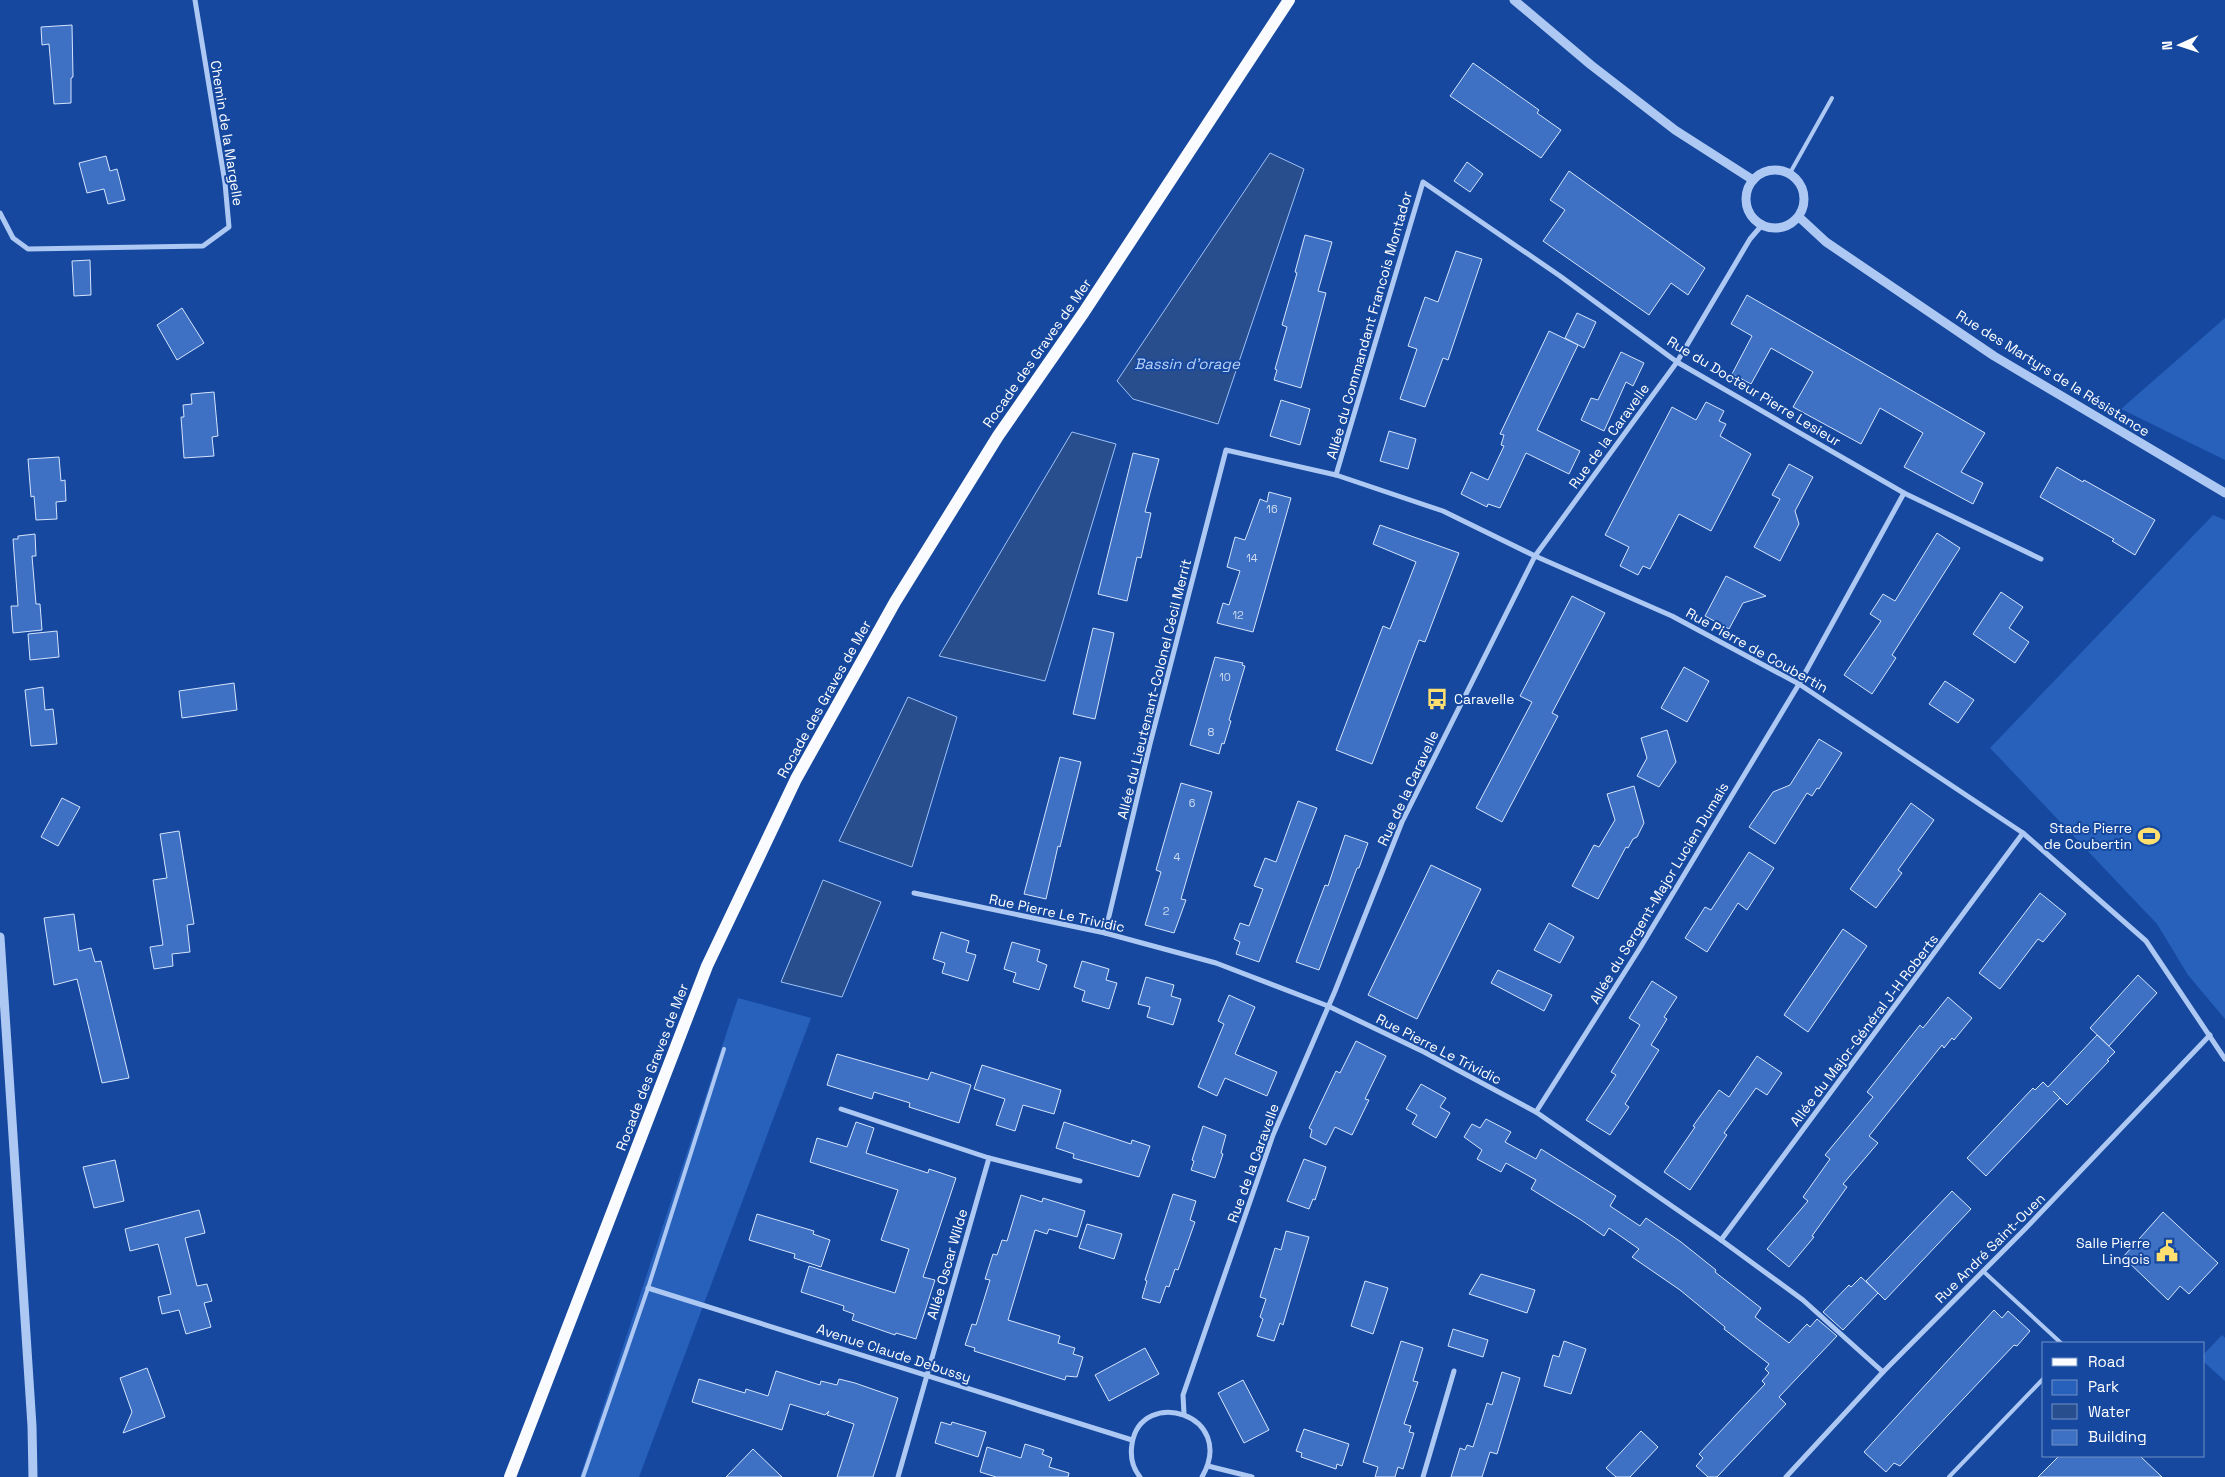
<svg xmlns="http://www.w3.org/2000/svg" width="2225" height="1477" viewBox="0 0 2225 1477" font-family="'Space Grotesk',sans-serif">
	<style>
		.green { fill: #2861bb }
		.water { fill: #294e8e; stroke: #9fc2f6 }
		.building { fill: #3e71c4; stroke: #d5e4fd }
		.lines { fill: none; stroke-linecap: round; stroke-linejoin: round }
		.service { stroke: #adc8f3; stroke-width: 4 }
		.minor { stroke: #adc8f3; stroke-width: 5 }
		.tertiary { stroke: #adc8f3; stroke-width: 9 }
		.primary { stroke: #f9fbff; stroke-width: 12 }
		.labels { text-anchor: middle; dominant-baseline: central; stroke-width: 4; stroke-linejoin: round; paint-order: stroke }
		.number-label { font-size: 11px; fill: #cfdcf0 }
		.street-label { font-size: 14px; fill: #fff; stroke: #15489e }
		.poi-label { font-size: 14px; fill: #fff; stroke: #15489e; text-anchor: end }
		.water-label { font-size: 15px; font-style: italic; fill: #b9d2f9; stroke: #15489e }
	</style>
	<rect width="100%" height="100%" fill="#15489e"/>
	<!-- green -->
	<g class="green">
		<path d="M2225,318V460L2121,409Z"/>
		<path d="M2213,515L2225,520V1019L2188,975L2157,924L1990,748Z"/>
		<path d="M738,998L811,1018L639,1477H580Z"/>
		<path d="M2222,1335L2225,1338V1381L2204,1362V1354Z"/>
	</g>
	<!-- water -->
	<g class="water">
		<path d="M1270,153L1304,169L1218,424L1133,399L1117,381Z"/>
		<path d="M1072,432L1116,444L1045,681L939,656Z"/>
		<path d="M908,697L957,717L912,867L839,841Z"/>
		<path d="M823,880L881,902L842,997L781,982Z"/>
	</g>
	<!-- building -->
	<g class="building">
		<path d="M72,25L73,77L71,78V103L54,104L49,44L42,45L41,27Z"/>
		<path d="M1473,63L1539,110L1537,113L1561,130L1541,158L1450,96Z"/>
		<path d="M106,156L110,171L117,169L125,200L108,204L104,189L87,193L79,163Z"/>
		<path d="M1467,162L1483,174L1470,192L1454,181Z"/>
		<path d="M1569,171L1705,268L1688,295L1671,283L1649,315L1543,241L1565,210L1550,200Z"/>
		<path d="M1305,235L1332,242L1318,291L1326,293L1301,388L1274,380L1277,370L1275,369L1287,327L1282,325L1297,273L1295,272Z"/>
		<path d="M1456,251L1482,259L1448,360L1443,358L1425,407L1400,399L1417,349L1408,346L1425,297L1438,302Z"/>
		<path d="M90,260L91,295L74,296L72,261Z"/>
		<path d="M1747,295L1985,433L1961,472L1983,483L1973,504L1904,467L1923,433L1880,408L1861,444L1793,407L1813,372L1771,348L1751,384L1732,374L1752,336L1731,324Z"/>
		<path d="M182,308L204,343L177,360L157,325Z"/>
		<path d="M1577,313L1596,322L1584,348L1565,338Z"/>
		<path d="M1549,331L1578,345L1537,430L1580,451L1569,474L1526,453L1500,508L1488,504L1487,507L1461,494L1471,472L1488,480L1504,446L1501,445L1504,435L1500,434Z"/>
		<path d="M1621,352L1644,363L1633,386L1626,382L1604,431L1581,420L1591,398L1598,400Z"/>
		<path d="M214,392L218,436L212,437L214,456L184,458L181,417H184L183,405L192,404L191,394Z"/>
		<path d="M1281,400L1310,409L1300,445L1270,436Z"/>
		<path d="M1706,402L1724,411L1719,421L1726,424L1720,436L1751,454L1711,531L1679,514L1650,569L1643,566L1638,575L1620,566L1629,547L1605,535L1672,407L1696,420Z"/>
		<path d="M1389,431L1416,439L1408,469L1380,461Z"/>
		<path d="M1133,453L1159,459L1145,512L1151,513L1141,558L1137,557L1127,601L1098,594Z"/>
		<path d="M59,457L61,481L65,480L66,501L56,502L57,519L36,520L34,496L31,497L28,459Z"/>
		<path d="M1789,464L1813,477L1795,511L1799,524L1780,561L1754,547L1780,499L1772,495Z"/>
		<path d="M2057,467L2083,482L2084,480L2155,520L2135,555L2112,541L2114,539L2040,497Z"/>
		<path d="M1269,492L1291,498L1253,632L1217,623L1223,603L1229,605L1240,571L1227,567L1235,537L1245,540L1260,499L1267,502Z"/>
		<path d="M1380,525L1459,553L1425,642L1419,640L1372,764L1336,750L1383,626L1390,629L1416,562L1373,544Z"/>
		<path d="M1937,533L1960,548L1892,655L1896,658L1872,694L1844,675L1881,621L1870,614L1883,594L1895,601Z"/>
		<path d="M35,534L36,556H32L36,604H40L42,630L13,633L11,606H18L13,539H18V536Z"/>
		<path d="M1726,576L1766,596L1743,603L1729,629L1705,616Z"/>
		<path d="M2001,592L2023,607L2009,628L2029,642L2015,663L1973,634Z"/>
		<path d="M1572,596L1605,613L1552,713L1558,716L1502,822L1476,808L1532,702L1520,696Z"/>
		<path d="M1093,628L1114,633L1095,719L1073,714Z"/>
		<path d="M57,631L59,657L30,660L28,634Z"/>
		<path d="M1215,657L1243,663L1242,665L1245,666L1229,720L1231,721L1224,744L1222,743L1219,754L1190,745Z"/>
		<path d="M1684,667L1709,681L1687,722L1661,708Z"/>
		<path d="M1945,681L1974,700L1958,723L1929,704Z"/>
		<path d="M234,683L237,710L182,718L179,691Z"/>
		<path d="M43,687L45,710L53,709L57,744L31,746L25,690Z"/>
		<path d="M1667,730L1676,762L1659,787L1637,776L1647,758L1641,738Z"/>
		<path d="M1819,739L1842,753L1819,789L1817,788L1812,796L1807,793L1775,844L1749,827L1773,792L1790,785Z"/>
		<path d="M1060,757L1081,762L1060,847L1058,846L1046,899L1024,894Z"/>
		<path d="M1181,783L1212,792L1181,899L1186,900L1174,933L1145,925L1161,872L1156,870Z"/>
		<path d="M1634,786L1644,823L1637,837L1633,839L1628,848L1626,847L1598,899L1572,886L1594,845L1599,847L1615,820L1607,794Z"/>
		<path d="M62,798L80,807L58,846L41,837Z"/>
		<path d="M1298,801L1317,808L1259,962L1236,954L1240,942L1234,939L1240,923L1249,926L1263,889L1254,886L1265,858L1276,862Z"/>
		<path d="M1911,803L1934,820L1898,870L1902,873L1876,908L1850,889Z"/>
		<path d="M179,831L194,924L187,925L190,952L172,954L173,966L154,969L150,947L163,945L153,880L167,878L160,834Z"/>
		<path d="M1345,835L1368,843L1359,868H1357L1319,970L1296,962L1325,885L1328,886Z"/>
		<path d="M1749,852L1774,868L1747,910L1738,903L1707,952L1685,938L1705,907L1711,910Z"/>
		<path d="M1431,865L1481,889L1417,1019L1368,995Z"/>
		<path d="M2040,893L2066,914L2043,942L2038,939L2000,989L1979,973Z"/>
		<path d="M74,914L79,951L91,948L95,962L101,961L129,1078L102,1083L77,979L54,985L44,918Z"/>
		<path d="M1549,923L1574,937L1560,963L1534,950Z"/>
		<path d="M1843,929L1867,946L1808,1032L1784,1015Z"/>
		<path d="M941,932L969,941L966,952L976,955L968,981L942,973L945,963L933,959Z"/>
		<path d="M1012,942L1040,950L1037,961L1047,965L1039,990L1013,982L1016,973L1004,969Z"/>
		<path d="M1082,961L1109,969L1106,980L1117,983L1109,1009L1082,1001L1085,991L1074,987Z"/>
		<path d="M1498,970L1552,995L1544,1011L1491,983Z"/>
		<path d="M2138,975L2157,993L2109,1046L2090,1028Z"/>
		<path d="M1146,977L1174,985L1171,996L1181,999L1173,1025L1147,1017L1150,1007L1138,1004Z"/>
		<path d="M1652,981L1677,997L1664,1017L1667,1019L1651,1045L1659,1050L1625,1104L1629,1107L1610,1135L1586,1120L1616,1075L1611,1072L1640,1025L1629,1018Z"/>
		<path d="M1229,995L1255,1007L1235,1054L1277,1072L1267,1096L1225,1078L1217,1096L1198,1087L1224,1024L1218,1021Z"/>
		<path d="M1948,997L1972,1018L1954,1040L1952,1038L1944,1048L1942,1045L1869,1136L1878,1143L1843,1184L1847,1187L1812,1236L1814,1237L1789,1267L1767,1249L1808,1201L1803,1197L1830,1159L1825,1155L1873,1097L1867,1092L1920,1025L1923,1028Z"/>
		<path d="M2097,1035L2115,1052L2107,1060L2109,1061L2067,1105L2053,1091L2060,1098L1986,1176L1967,1158L2033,1088L2035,1090L2043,1082L2048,1087Z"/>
		<path d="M1356,1041L1386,1056L1365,1099L1369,1100L1352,1135L1335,1127L1326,1145L1310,1137L1312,1130L1309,1128L1336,1071L1340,1073Z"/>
		<path d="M837,1054L928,1080L931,1072L971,1085L959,1123L909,1107L910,1103L874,1092L872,1099L827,1085Z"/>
		<path d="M1757,1056L1782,1073L1767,1095L1756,1088L1724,1133L1727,1135L1690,1190L1664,1172L1695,1127L1693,1126L1719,1090L1729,1097Z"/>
		<path d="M982,1065L1061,1090L1054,1114L1023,1105L1015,1131L996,1125L1005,1099L974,1089Z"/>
		<path d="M1421,1084L1446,1098L1440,1107L1450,1113L1436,1138L1412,1124L1417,1115L1406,1109Z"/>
		<path d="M1486,1119L1511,1132L1505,1142L1536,1159L1541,1149L1616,1196L1610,1206L1640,1226L1646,1218L1681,1242L1716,1270L1715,1272L1761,1308L1755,1317L1789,1343L1807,1324L1810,1327L1817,1319L1837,1336L1779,1397L1786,1404L1717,1477H1708L1696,1466L1703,1458L1699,1454L1765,1384L1762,1381L1769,1373L1765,1369L1769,1364L1724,1329L1725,1327L1680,1290L1632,1257L1639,1249L1609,1228L1604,1236L1581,1220L1531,1189L1536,1180L1506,1163L1501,1172L1477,1159L1482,1150L1464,1137L1472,1124L1480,1128Z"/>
		<path d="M856,1122L874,1128L866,1153L928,1173L929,1169L956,1178L923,1277L935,1280L916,1339L896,1333L895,1335L852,1320L854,1314L843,1310L844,1306L801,1292L809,1266L895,1293L909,1249L881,1240L898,1190L810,1162L817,1138L847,1147Z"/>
		<path d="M1064,1122L1131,1144L1132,1140L1150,1146L1139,1177L1073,1158L1074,1154L1056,1148Z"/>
		<path d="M1203,1126L1226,1135L1221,1153L1223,1154L1215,1178L1191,1170L1194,1161L1192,1160Z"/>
		<path d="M1304,1159L1326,1167L1315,1200L1313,1199L1309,1209L1287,1201Z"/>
		<path d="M115,1160L124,1201L94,1208L83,1167Z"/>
		<path d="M1952,1191L1971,1209L1885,1300L1866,1281Z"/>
		<path d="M1173,1194L1196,1201L1190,1220L1195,1222L1178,1270L1175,1269L1169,1287L1166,1286L1160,1303L1142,1298L1147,1281L1145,1280Z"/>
		<path d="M1021,1195L1042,1202L1043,1198L1085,1211L1077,1237L1049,1229L1047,1234L1035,1230L1008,1320L1060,1336L1058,1343L1075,1348L1073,1354L1083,1357L1077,1377L1066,1376L1065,1380L974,1351L975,1348L965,1345L972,1324L976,1325L990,1280L985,1279L993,1254L997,1255L1002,1240L1007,1241Z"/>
		<path d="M199,1210L205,1233L185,1238L197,1286L207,1284L212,1301L204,1303L211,1327L186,1334L179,1310L162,1314L158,1297L171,1294L158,1244L130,1251L125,1229Z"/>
		<path d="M2163,1212L2218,1263L2189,1294L2180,1286L2168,1300L2123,1257Z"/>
		<path d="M757,1214L814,1231L813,1234L830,1240L821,1267L794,1258L795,1254L749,1240Z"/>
		<path d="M1087,1224L1122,1234L1114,1259L1079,1248Z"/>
		<path d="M1286,1231L1309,1237L1283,1325L1280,1323L1274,1341L1257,1336L1263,1319L1260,1317L1266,1299L1260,1297L1275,1248L1281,1250Z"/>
		<path d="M1481,1274L1535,1290L1527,1313L1469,1294Z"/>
		<path d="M1861,1277L1878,1293L1843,1330L1823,1312L1849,1285L1851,1287Z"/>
		<path d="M1365,1281L1388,1288L1373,1334L1351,1326Z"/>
		<path d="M1994,1310L2002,1318L2008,1311L2030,1331L2017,1346L2014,1345L1900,1466L1894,1463L1886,1472L1864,1452Z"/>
		<path d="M1453,1329L1488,1340L1483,1357L1448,1346Z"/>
		<path d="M1401,1341L1423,1348L1413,1381L1418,1382L1404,1424L1411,1426L1409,1432L1414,1433L1403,1469L1398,1467L1395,1477H1375L1378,1467L1363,1462Z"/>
		<path d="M1564,1341L1586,1349L1571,1394L1544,1386L1553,1355L1559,1357Z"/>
		<path d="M1145,1348L1159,1374L1109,1401L1095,1375Z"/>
		<path d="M147,1368L165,1417L123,1433L132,1412L120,1378Z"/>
		<path d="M776,1371L820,1385L821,1381L837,1385L839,1379L855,1383L898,1398L873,1477H837L854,1424L827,1415L829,1411L825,1415L790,1404L782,1430L692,1402L699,1379L745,1393L746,1389L768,1396Z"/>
		<path d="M1502,1372L1520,1378L1497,1454L1490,1452L1482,1477H1451L1460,1448L1465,1450L1467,1445L1473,1447L1487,1403L1492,1405Z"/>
		<path d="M1243,1380L1269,1430L1244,1443L1218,1393Z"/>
		<path d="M941,1422L951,1425L952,1422L986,1432L978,1457L935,1443Z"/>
		<path d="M1304,1429L1349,1444L1342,1466L1337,1464L1336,1469L1301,1457L1302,1453L1296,1451Z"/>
		<path d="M1641,1431L1658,1447L1630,1477H1616L1606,1468Z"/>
		<path d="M1025,1444L1044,1450L1042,1454L1052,1458L1049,1467L1069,1473L1068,1477H996L980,1472L987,1447L1021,1458Z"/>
		<path d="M753,1449L782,1477H726Z"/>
		<path d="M2059,1456H2140L2162,1477H2038Z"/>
	</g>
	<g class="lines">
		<!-- service -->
		<g class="service">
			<path d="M1790,173L1832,98"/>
			<path d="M1983,1271L2061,1343"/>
			<path d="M583,1477L648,1288L724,1049"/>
			<path d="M1949,1477L2044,1378"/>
		</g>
		<!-- minor -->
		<g class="minor">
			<path d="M0,213L13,238L28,249L203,246L229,227L225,183L195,0"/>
			<path d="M1336,475L1423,182L1560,276L1677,362L1904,493L2041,559"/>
			<path d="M914,893L1105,933L1216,963L1328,1006L1424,1052L1536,1112L1721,1240L1803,1300L1883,1372"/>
			<path d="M1105,933L1150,744L1226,450L1336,475L1443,511L1535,556L1672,616L1799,684L2023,833L2146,941L2225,1059"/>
			<path d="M841,1109L989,1158L898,1477"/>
			<path d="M1536,1112L1640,948L1799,684L1904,493"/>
			<path d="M989,1158L1080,1181"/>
			<path d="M1721,1240L2023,833"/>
			<path d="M648,1288L1132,1440"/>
			<path d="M1184,1414L1183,1395L1273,1135L1335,991L1402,822L1535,556L1677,362L1750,239L1762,225"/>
			<path d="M1208,1466L1252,1477"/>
			<path d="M1140,1477C1132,1467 1130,1456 1132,1444C1141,1386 1238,1414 1202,1477"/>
			<path d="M1423,1477L1454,1371"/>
			<path d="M1786,1477L1883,1372L2025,1229L2210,1035"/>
		</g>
		<!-- tertiary -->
		<g class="tertiary">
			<path d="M1514,0L1591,65L1675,130L1753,180"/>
			<circle cx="1775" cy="199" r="29"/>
			<path d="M1799,217L1826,242L1994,356L2225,493"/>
			<path d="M0,937L32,1426L33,1477"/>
		</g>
		<!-- primary -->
		<path class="primary" d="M510,1477L707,966L796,779L895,602L998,436L1084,312L1289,0"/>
	</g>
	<!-- icons -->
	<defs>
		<g id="bus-bare" transform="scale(1.725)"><path d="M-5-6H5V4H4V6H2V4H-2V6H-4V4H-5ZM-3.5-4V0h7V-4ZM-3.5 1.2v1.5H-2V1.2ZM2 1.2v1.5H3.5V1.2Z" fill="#ffdf6f" stroke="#15489e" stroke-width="2.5" paint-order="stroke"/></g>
		<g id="stadium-bare" transform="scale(1.725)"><path d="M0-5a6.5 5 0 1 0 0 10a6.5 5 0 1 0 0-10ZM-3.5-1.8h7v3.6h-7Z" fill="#ffdf6f" stroke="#15489e" stroke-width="2.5" paint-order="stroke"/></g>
		<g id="civic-bare" transform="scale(1.725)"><path d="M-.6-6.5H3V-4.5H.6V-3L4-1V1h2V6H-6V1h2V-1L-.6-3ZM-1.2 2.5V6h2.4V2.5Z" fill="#ffdf6f" stroke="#15489e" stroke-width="2.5" paint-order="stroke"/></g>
	</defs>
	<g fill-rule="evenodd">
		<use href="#bus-bare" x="1437" y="699"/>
		<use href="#stadium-bare" x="2149" y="836"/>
		<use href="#civic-bare" x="2167" y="1251"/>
	</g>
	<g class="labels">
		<!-- number labels -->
		<g class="number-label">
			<text x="1272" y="509">16</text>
			<text x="1252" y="558">14</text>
			<text x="1238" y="615">12</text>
			<text x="1225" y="677">10</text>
			<text x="1211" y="732">8</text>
			<text x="1192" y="803">6</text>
			<text x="1177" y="857">4</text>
			<text x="1166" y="911">2</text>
		</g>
		<!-- street labels -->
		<g class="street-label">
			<text transform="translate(227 133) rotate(81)">Chemin de la Margelle</text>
			<text transform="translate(1369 325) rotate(-74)">Allée du Commandant Francois Montador</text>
			<text transform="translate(1037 353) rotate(-55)">Rocade des Graves de Mer</text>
			<text transform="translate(2053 373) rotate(32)">Rue des Martyrs de la Résistance</text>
			<text transform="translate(1754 391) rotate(31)">Rue du Docteur Pierre Lesieur</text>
			<text transform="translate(1609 436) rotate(-54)">Rue de la Caravelle</text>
			<text transform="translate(1757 650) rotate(29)">Rue Pierre de Coubertin</text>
			<text transform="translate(1154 689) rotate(-76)">Allée du Lieutenant-Colonel Cécil Merrit</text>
			<text transform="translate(824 699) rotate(-61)">Rocade des Graves de Mer</text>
			<text transform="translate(1408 788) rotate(-65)">Rue de la Caravelle</text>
			<text transform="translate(1659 893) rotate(-59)">Allée du Sergent-Major Lucien Dumais</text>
			<text transform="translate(1057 913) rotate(12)">Rue Pierre Le Trividic</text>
			<text transform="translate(1864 1030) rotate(-53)">Allée du Major-Général J-H Roberts</text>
			<text transform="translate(1439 1049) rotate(27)">Rue Pierre Le Trividic</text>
			<text transform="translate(652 1067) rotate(-69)">Rocade des Graves de Mer</text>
			<text transform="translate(1253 1163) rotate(-70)">Rue de la Caravelle</text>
			<text transform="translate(1990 1248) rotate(-45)">Rue André Saint-Ouen</text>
			<text transform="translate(947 1264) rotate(-74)">Allée Oscar Wilde</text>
			<text transform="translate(894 1353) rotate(18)">Avenue Claude Debussy</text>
		</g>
		<!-- poi labels -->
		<g class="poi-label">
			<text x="1454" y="699" text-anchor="start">Caravelle</text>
			<text x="2132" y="828">Stade Pierre<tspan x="2132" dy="16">de Coubertin</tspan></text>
			<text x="2150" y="1243">Salle Pierre<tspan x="2150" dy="16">Lingois</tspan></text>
		</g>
		<!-- water labels -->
		<g class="water-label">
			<text x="1187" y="363">Bassin d'orage</text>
		</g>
	</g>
	<!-- legend -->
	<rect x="2042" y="1342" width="162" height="115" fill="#15489e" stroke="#7391c5"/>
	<rect x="2052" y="1358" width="25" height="8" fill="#f9fbff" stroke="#7391c5"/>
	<text x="2088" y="1367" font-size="15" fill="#ffffff">Road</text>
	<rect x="2052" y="1380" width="25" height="15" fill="#2861bb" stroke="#7391c5"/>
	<text x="2088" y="1392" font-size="15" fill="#ffffff">Park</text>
	<rect x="2052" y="1404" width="25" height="15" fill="#294e8e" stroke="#7391c5"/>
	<text x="2088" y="1417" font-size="15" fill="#ffffff">Water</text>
	<rect x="2052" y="1430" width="25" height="15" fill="#3e71c4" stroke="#7391c5"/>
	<text x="2088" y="1442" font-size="15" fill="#ffffff">Building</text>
	<!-- north arrow -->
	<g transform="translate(2180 45) rotate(267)" stroke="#15489e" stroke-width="4" paint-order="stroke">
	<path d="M0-4L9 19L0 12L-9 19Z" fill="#ffffff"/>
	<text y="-8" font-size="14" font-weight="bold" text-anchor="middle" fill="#ffffff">N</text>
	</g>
</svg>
